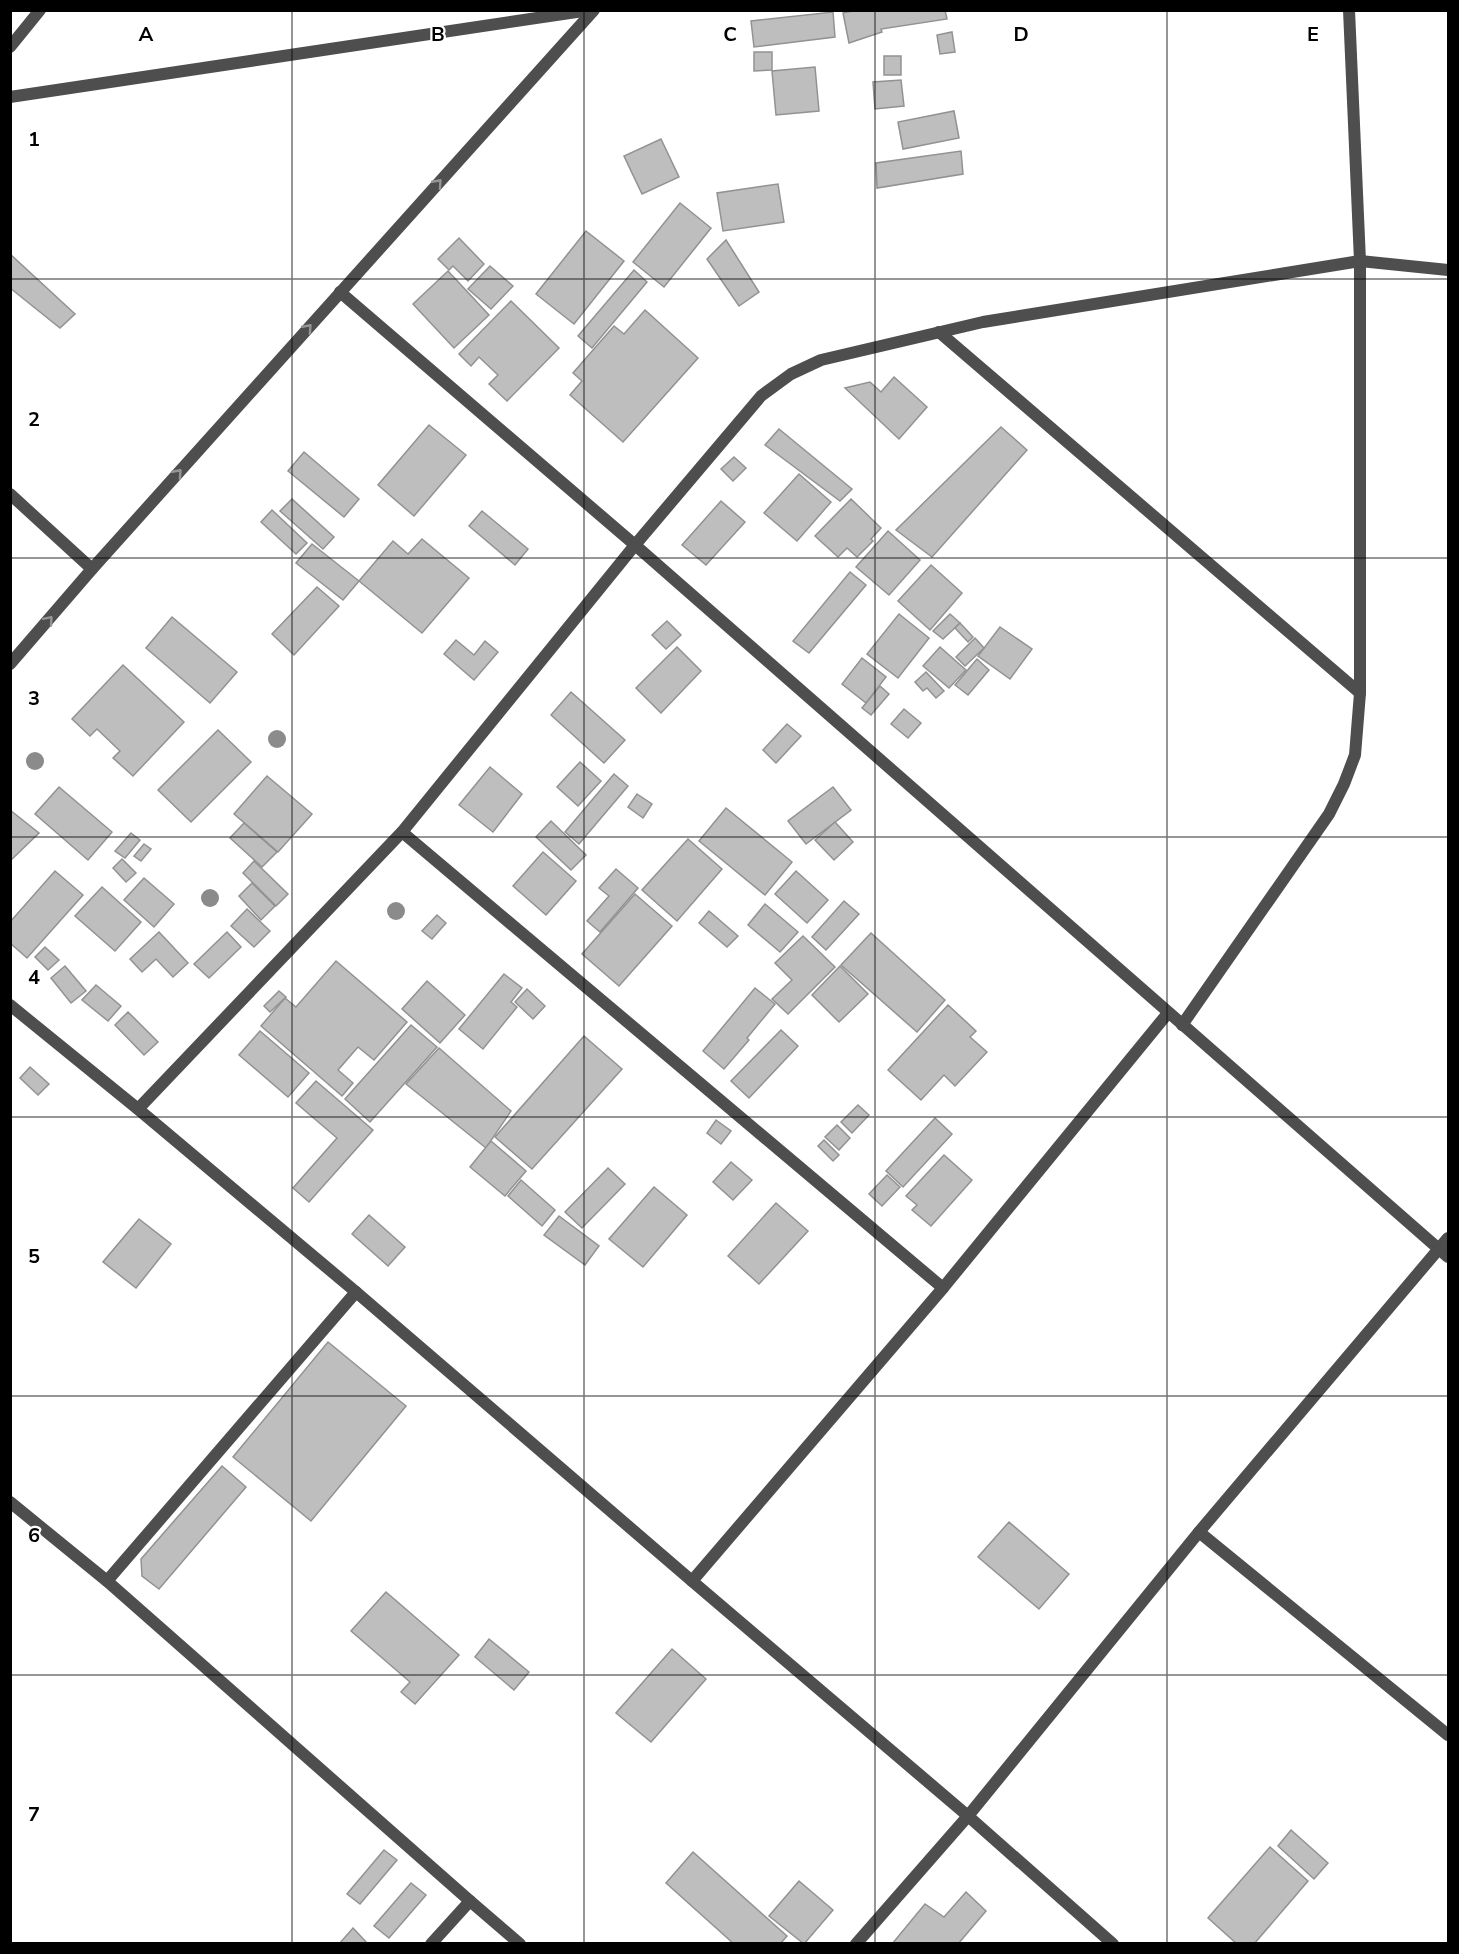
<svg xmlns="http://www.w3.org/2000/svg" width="1459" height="1954" viewBox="0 0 1459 1954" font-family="'Nunito Sans',sans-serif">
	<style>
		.building { fill: #bebebe; stroke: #929292; stroke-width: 1.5 }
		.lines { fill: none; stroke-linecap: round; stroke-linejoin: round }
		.street { stroke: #4e4e4e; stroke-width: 12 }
		.tree { fill: #8b8b8b }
		.oneway { stroke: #959595 }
		.grid { fill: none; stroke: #000; stroke-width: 1.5; stroke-opacity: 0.55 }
		.grid-label { font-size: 20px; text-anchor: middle; font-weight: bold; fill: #000; stroke: #fff; stroke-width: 4.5; stroke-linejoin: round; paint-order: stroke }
	</style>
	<rect width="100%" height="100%" fill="#fff"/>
	<!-- building -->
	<g class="building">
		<path d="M857,10H945L947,19L881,29L882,32L849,43L843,13Z"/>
		<path d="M833,12L835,37L754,47L751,21Z"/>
		<path d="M952,32L955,52L940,54L937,35Z"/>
		<path d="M754,52H772V70L754,71Z"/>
		<rect x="884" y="56" width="17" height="19"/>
		<path d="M815,67L819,111L776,115L772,71Z"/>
		<path d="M901,80L904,106L875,109L873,82Z"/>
		<path d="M954,111L959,138L903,149L898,122Z"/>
		<path d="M661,139L679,177L642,194L624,156Z"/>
		<path d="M961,151L963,174L877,188L876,163Z"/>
		<path d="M778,184L784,222L723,231L717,193Z"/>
		<path d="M680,203L711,228L664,287L633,262Z"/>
		<path d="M586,231L624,261L574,324L536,294Z"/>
		<path d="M459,238L484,264L468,281L453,266L449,270L438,259Z"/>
		<path d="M726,240L759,292L739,306L707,259Z"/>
		<path d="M10,254L75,314L60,328L10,288Z"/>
		<path d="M490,266L513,286L491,309L468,289Z"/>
		<path d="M634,270L647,282L592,348L578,336Z"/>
		<path d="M448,271L489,315L454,348L413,304Z"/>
		<path d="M511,301L559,348L507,401L489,384L498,375L479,357L471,366L459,354Z"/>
		<path d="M645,310L698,358L623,442L570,395L582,381L573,373L614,326L624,334Z"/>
		<path d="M894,377L927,407L899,439L845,388L870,382L881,392Z"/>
		<path d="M429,425L466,455L414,516L378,485Z"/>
		<path d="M1001,427L1027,450L932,557L896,530Z"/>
		<path d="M779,429L852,489L840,501L765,445Z"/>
		<path d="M304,452L359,499L344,517L288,471Z"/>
		<path d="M734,457L746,468L733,481L721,469Z"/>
		<path d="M799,474L831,502L797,541L764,513Z"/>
		<path d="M292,499L334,537L323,549L280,511Z"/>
		<path d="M851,499L881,528L871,539L873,541L857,557L847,548L838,557L815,536Z"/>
		<path d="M721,501L745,522L706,565L682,545Z"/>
		<path d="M272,510L307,543L296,554L261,522Z"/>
		<path d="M482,511L528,549L515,565L469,526Z"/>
		<path d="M888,531L920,560L889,595L856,567Z"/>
		<path d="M422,539L469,578L422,633L359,581L393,541L408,554Z"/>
		<path d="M312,544L359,581L343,600L296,563Z"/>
		<path d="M931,565L962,593L930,630L898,601Z"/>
		<path d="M850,572L866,585L809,653L793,641Z"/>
		<path d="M317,587L339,606L294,655L272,634Z"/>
		<path d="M899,614L929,638L898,678L867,654Z"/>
		<path d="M950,614L960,623L943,639L933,631Z"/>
		<path d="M172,617L237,672L210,703L146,648Z"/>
		<path d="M667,621L681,635L666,649L652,635Z"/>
		<path d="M960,623L973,637L968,642L955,628Z"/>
		<path d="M1000,627L1032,649L1010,679L978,656Z"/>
		<path d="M975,638L984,648L965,666L956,657Z"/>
		<path d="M456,640L474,655L485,641L498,652L474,680L444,654Z"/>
		<path d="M677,647L701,671L661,713L636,688Z"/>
		<path d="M940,647L966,670L949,688L923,666Z"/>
		<path d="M862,658L886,677L866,703L842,684Z"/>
		<path d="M977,659L989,670L968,695L955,685Z"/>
		<path d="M123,665L184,722L133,776L113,758L120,751L97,729L90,736L72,719Z"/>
		<path d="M926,672L944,691L936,698L927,688L923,691L915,682Z"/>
		<path d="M880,686L889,694L871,715L862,708Z"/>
		<path d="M571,692L625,740L604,763L551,715Z"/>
		<path d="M904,709L921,723L908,738L891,724Z"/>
		<path d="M787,724L801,736L776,763L763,750Z"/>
		<path d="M218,730L251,762L191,822L158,790Z"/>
		<path d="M580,762L601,781L578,806L557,787Z"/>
		<path d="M490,767L522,794L493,832L459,805Z"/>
		<path d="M614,774L628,786L579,844L565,832Z"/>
		<path d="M267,776L312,814L278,852L234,814Z"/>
		<path d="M59,787L112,832L88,860L35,814Z"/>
		<path d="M833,787L851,810L806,844L788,821Z"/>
		<path d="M637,794L652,804L643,818L628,807Z"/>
		<path d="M726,808L792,862L765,895L699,841Z"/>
		<path d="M10,810L39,833L10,861Z"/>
		<path d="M551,821L586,855L571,870L536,837Z"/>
		<path d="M835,822L853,842L834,860L815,840Z"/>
		<path d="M244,823L277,852L262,867L230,838Z"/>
		<path d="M131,833L140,840L125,858L115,851Z"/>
		<path d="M688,839L722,869L677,921L642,890Z"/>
		<path d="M144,844L151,849L141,861L134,856Z"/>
		<path d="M543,852L576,881L546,915L513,886Z"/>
		<path d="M122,859L136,873L126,882L113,868Z"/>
		<path d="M254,861L288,894L276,906L243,873Z"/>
		<path d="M616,869L638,888L600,932L587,921L609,896L599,888Z"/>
		<path d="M55,871L83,895L27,958L10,943V922Z"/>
		<path d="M796,871L828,900L807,923L775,894Z"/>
		<path d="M144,878L174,904L154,927L124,900Z"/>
		<path d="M252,883L275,906L261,920L239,896Z"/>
		<path d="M102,887L141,922L115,951L75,916Z"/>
		<path d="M635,894L672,926L619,986L582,954Z"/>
		<path d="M844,901L859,914L826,950L812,937Z"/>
		<path d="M765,904L798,932L780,952L748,925Z"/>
		<path d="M247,909L270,931L254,947L231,926Z"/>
		<path d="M709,911L738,936L727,947L699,923Z"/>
		<path d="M437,915L446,923L432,939L422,931Z"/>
		<path d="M159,932L188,963L173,977L156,959L142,972L130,959Z"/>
		<path d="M227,932L241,947L209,978L194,964Z"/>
		<path d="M871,933L945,1000L917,1032L841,965Z"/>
		<path d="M803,936L835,967L788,1014L772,999L792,980L775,963Z"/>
		<path d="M45,947L59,960L48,970L35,957Z"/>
		<path d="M336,961L407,1022L374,1060L358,1047L338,1070L353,1083L342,1096L261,1026L285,998L296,1007Z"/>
		<path d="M65,966L86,991L71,1003L51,978Z"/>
		<path d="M840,966L868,994L839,1022L812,995Z"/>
		<path d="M504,974L522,988L511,1002L517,1007L483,1049L459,1029Z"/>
		<path d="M427,981L465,1015L440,1043L402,1009Z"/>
		<path d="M96,985L121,1006L108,1021L82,1000Z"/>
		<path d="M755,988L775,1004L747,1038L749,1040L724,1069L703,1051Z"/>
		<path d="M527,989L545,1006L533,1019L515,1002Z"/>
		<path d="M279,991L286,997L270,1012L264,1006Z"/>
		<path d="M948,1005L976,1031L970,1037L987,1052L955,1086L944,1075L921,1100L888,1070Z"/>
		<path d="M128,1012L158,1042L144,1055L115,1025Z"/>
		<path d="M411,1025L437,1047L370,1122L345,1099Z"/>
		<path d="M781,1030L798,1046L749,1098L731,1081Z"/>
		<path d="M260,1031L309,1073L288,1097L239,1055Z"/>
		<path d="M584,1036L622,1069L532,1169L495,1137Z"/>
		<path d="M439,1048L511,1111L486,1148L406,1084Z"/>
		<path d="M30,1067L49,1084L38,1095L20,1078Z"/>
		<path d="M316,1081L373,1130L309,1202L293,1188L337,1138L296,1103Z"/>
		<path d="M858,1105L869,1115L852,1133L841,1122Z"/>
		<path d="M935,1118L952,1134L903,1187L886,1171Z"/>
		<path d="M716,1120L731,1131L721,1144L707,1133Z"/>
		<path d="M837,1125L850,1138L839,1150L825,1137Z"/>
		<path d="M824,1140L839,1155L833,1161L818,1146Z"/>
		<path d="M491,1141L526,1171L505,1196L470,1167Z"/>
		<path d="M944,1155L972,1180L931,1226L912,1210L917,1205L906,1196Z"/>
		<path d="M731,1162L752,1180L733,1200L713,1182Z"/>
		<path d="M608,1168L625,1184L582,1228L565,1212Z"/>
		<path d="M887,1175L900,1187L882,1206L869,1194Z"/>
		<path d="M521,1180L555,1210L542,1226L508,1196Z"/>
		<path d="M654,1187L687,1215L643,1267L609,1239Z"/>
		<path d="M776,1203L808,1231L759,1284L728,1256Z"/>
		<path d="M369,1215L405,1247L388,1266L352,1234Z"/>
		<path d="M559,1216L599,1246L585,1265L544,1235Z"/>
		<path d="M139,1219L171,1244L136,1288L103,1262Z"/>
		<path d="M328,1342L406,1406L311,1521L233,1457Z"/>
		<path d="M222,1466L246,1487L159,1589L142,1576L141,1559Z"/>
		<path d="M1009,1522L1069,1574L1039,1609L978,1557Z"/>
		<path d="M386,1592L459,1655L415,1704L401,1692L410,1682L351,1631Z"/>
		<path d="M489,1639L529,1672L514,1690L475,1657Z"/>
		<path d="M672,1649L706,1679L651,1742L616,1713Z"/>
		<path d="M1291,1830L1328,1863L1314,1879L1278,1846Z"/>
		<path d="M1270,1847L1308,1881L1254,1944H1237L1208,1918Z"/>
		<path d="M384,1850L397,1860L360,1904L347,1894Z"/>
		<path d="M693,1852L787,1936L780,1944H734L666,1883Z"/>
		<path d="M799,1881L833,1910L804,1944L769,1916Z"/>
		<path d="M411,1883L426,1895L389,1938L374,1926Z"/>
		<path d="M966,1892L986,1911L958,1944H892L925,1904L944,1917Z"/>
		<path d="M353,1928L368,1944H339Z"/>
	</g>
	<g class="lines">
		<!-- street -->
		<g class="street">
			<path d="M10,47L40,10"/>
			<path d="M10,97L590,10"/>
			<path d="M340,292L635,545L1448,1257"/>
			<path d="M939,332L1360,693"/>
			<path d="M10,494L92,569"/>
			<path d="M10,664L92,569L594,10"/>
			<path d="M402,832L943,1288"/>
			<path d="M10,1005L138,1109L356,1292L692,1581L968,1816L1113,1944"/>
			<path d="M1182,1025L1329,814L1344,784L1355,755L1360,693V261L1349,10"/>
			<path d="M138,1109L402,832L635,545L761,396L791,374L821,360L983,322L1360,261L1448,270"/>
			<path d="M10,1502L107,1581L470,1901L520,1944"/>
			<path d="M1199,1532L1448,1735"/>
			<path d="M107,1581L356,1292"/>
			<path d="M692,1581L943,1288L1168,1013"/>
			<path d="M431,1944L470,1901"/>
			<path d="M856,1944L968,1816L1199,1532L1448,1238"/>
		</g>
	</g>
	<!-- trees -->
	<g class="tree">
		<circle cx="277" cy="739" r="9"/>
		<circle cx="35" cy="761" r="9"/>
		<circle cx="210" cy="898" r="9"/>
		<circle cx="396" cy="911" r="9"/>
	</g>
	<!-- one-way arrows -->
	<defs><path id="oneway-chevron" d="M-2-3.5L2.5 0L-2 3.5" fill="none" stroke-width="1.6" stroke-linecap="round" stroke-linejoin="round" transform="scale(1.5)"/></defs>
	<g class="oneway">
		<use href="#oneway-chevron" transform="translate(438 183) rotate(-48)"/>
		<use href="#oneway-chevron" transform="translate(308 328) rotate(-48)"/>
		<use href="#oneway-chevron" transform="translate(178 473) rotate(-48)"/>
		<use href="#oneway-chevron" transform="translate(49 620) rotate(-49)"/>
	</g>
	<!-- grid -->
	<path class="grid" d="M292,10V1944M584,10V1944M875,10V1944M1167,10V1944M10,279H1448M10,558H1448M10,837H1448M10,1117H1448M10,1396H1448M10,1675H1448"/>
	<g class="grid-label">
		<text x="146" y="41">A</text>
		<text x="438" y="41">B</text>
		<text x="730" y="41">C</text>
		<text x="1021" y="41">D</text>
		<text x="1313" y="41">E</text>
		<text x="34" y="146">1</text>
		<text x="34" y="426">2</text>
		<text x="34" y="705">3</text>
		<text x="34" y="984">4</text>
		<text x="34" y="1263">5</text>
		<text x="34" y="1542">6</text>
		<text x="34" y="1821">7</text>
	</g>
	<!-- border -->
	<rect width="1459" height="1954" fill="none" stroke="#000000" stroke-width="24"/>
</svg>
